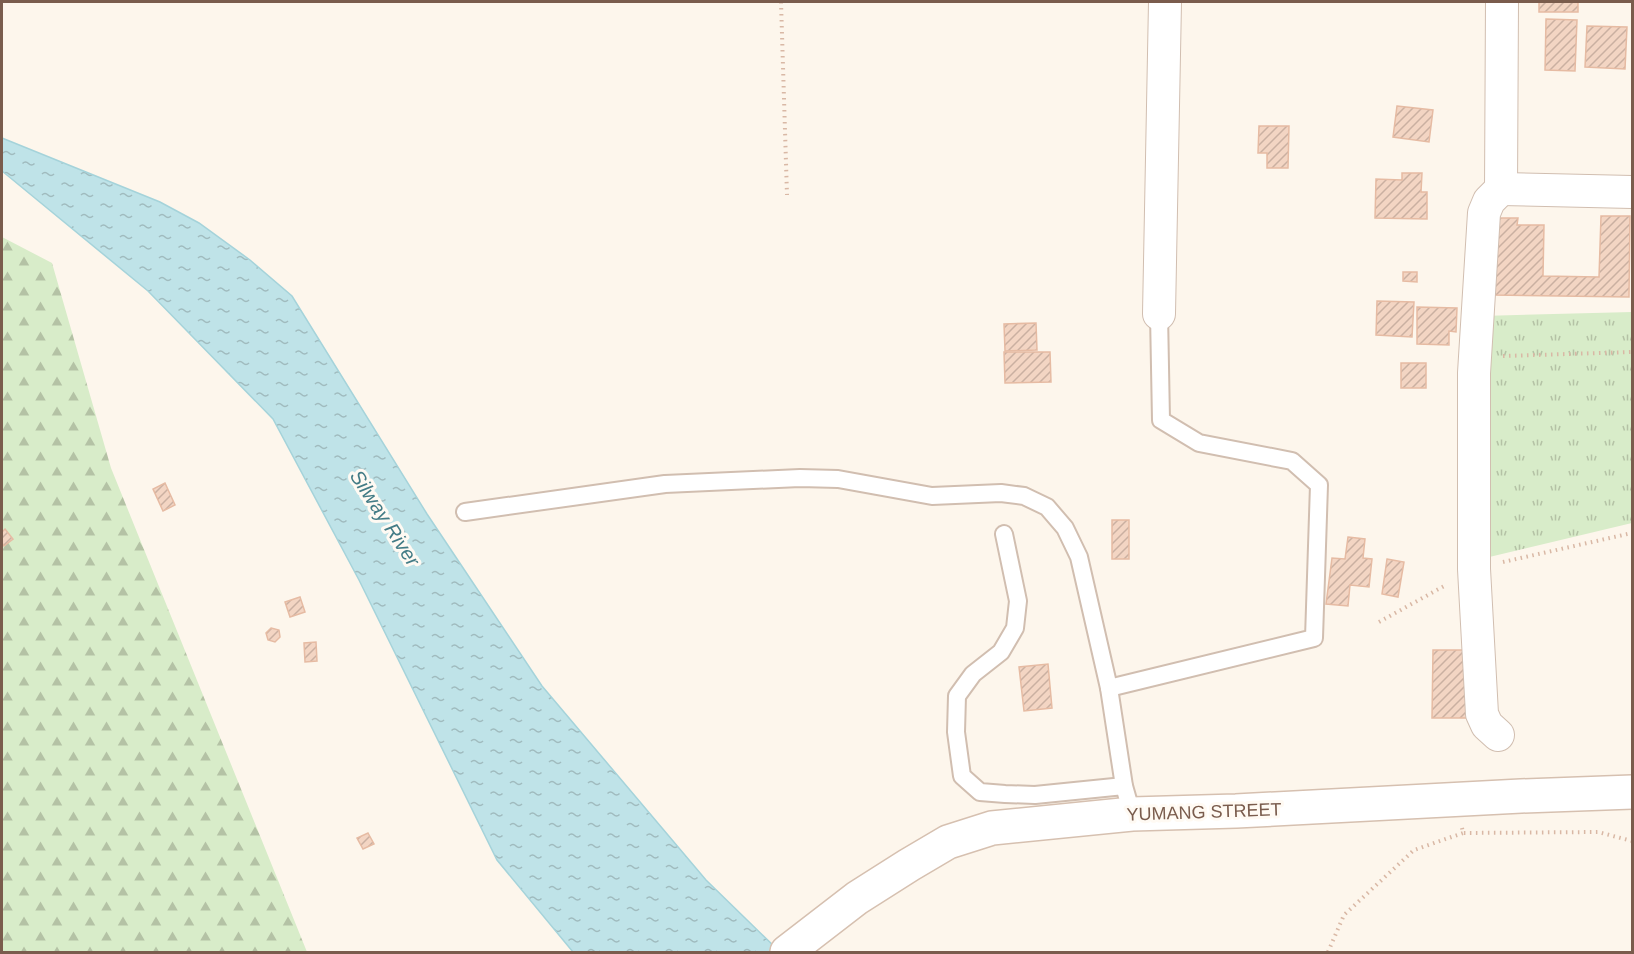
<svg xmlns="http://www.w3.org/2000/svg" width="1634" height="954" viewBox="0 0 1634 954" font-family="Helvetica,sans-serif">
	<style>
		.grass { fill: url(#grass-tufts) }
		.forest { fill: url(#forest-firs) }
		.water { fill: url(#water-ripples); stroke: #a5d3da; stroke-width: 1.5 }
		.building { fill: url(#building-hatch); stroke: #e6bba3; stroke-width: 1.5 }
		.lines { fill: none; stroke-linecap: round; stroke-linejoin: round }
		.lane-casing { stroke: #d1beb0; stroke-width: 20 }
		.street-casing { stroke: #d1beb0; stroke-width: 34 }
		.secondary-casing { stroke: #d6c0b0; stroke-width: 36 }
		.path { stroke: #d9b8a5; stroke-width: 4; stroke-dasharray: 1.5 4.5; stroke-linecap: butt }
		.lane { stroke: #fff; stroke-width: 16 }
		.street { stroke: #fff; stroke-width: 32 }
		.secondary { stroke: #fff; stroke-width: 33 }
		.labels { text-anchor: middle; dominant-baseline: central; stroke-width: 6; stroke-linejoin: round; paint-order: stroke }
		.street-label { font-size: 18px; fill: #7a5c4d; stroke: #fffaf3 }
		.water-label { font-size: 20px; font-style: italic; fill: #437c86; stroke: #fffaf3 }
	</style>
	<defs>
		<pattern id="grass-tufts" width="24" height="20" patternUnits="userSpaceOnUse" patternTransform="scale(1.5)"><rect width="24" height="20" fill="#d8ecc9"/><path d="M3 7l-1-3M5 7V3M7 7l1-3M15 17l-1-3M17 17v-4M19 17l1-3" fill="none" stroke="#b4c2a5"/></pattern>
		<pattern id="forest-firs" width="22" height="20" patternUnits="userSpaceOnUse" patternTransform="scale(1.5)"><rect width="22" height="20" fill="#d8ecc9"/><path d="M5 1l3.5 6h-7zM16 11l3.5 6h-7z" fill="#b4c2a5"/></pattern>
		<pattern id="water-ripples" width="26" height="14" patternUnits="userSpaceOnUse" patternTransform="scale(1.5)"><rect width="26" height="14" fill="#bfe3e8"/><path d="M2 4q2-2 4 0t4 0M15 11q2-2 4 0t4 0" fill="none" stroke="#a0bbbe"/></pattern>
		<pattern id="building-hatch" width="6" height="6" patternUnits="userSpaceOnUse" patternTransform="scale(1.5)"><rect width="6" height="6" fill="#f3d5c3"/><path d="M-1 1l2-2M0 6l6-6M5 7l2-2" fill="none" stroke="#cab0a1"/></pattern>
	</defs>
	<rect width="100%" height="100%" fill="#fdf6ec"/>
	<!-- grass -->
	<path class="grass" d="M1632,312V523L1481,559V316Z"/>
	<!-- forest -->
	<path class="forest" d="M2,237L52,263L111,468L307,952H2Z"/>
	<!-- water -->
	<path class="water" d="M2,138L160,202L199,223L250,260L292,296L427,514L542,686L706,880L780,952H573L497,860L359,580L273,419L148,291L2,171Z"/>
	<!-- building -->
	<g class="building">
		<rect x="1539" y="2" width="39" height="10"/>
		<path d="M1546,19L1577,20L1575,71L1545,70Z"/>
		<path d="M1587,26L1627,27L1625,69L1585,67Z"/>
		<path d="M1397,106L1433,110L1429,142L1393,137Z"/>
		<path d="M1259,126H1289L1288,168H1267V153H1258Z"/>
		<path d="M1402,173H1422L1421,192H1427V219L1375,218L1376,179L1402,180Z"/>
		<path d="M1601,216H1630L1629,297L1493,295L1494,218H1518L1517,225H1544L1543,276L1599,277Z"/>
		<path d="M1403,272H1417V282L1403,281Z"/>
		<path d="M1377,301L1414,302L1412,337L1376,335Z"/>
		<path d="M1417,307L1457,308L1456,332L1449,331V345L1417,344Z"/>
		<path d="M1036,323L1037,350L1005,351L1004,324Z"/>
		<path d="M1004,352H1050L1051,382L1005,383Z"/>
		<rect x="1401" y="363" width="25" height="25"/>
		<path d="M165,483L175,505L163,511L153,489Z"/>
		<rect x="1112" y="520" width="17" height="39"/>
		<path d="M5,529L13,539L4,546L2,543V532Z"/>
		<path d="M1348,537L1365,539L1363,558L1372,559L1369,587L1350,585L1348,606L1326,604L1332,558L1345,559Z"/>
		<path d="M1387,559L1404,562L1398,597L1382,594Z"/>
		<path d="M300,597L305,612L290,617L285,602Z"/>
		<path d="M271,628L279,630L280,637L275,642L268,640L266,633Z"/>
		<path d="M316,642L317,661L305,662L304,643Z"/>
		<path d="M1433,650H1467V718H1432Z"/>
		<path d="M1048,664L1052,708L1024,711L1019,667Z"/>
		<path d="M368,833L374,844L363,849L357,838Z"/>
	</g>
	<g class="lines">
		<!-- lane casing -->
		<g class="lane-casing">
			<g id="lane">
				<path d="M465,512L665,484L800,478L838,479L932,496L1001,493L1024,496L1047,507L1065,528L1079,557L1109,688L1124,786L1132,814"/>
				<path d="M1004,534L1018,601L1015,628L1001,652L973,674L957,696L956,732L962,776L980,792L1005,794L1035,795L1124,786"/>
				<path d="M1109,688L1314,638L1319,485L1292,461L1199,443L1161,420L1159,314"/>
			</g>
		</g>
		<!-- street casing -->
		<g class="street-casing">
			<g id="street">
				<path d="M1501,189L1632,192"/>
				<path d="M1159,314L1165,2"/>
				<path d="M1498,735L1487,725L1482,714L1474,569V373L1484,213L1489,201L1501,189L1502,2"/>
			</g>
		</g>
		<!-- secondary casing -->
		<g class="secondary-casing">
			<path id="secondary" d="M787,952L857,898L909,865L948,842L992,828L1132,814L1236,811L1521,796L1632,792"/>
		</g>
		<!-- path -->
		<g class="path">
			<path d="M781,2L787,195"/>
			<path d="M1503,356L1632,352"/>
			<path d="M1503,562L1632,533"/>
			<path d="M1379,622L1446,585"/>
			<path d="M1462,828L1463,833L1598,832L1632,841"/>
			<path d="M1328,952L1344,915L1414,850L1463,833"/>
		</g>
		<!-- lane -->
		<use href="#lane" class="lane"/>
		<!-- street -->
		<use href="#street" class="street"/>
		<!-- secondary -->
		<use href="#secondary" class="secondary"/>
	</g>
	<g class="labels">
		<!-- street labels -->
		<g class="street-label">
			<text transform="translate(1204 812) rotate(-2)">YUMANG STREET</text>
		</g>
		<!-- water labels -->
		<g class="water-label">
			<text transform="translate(385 518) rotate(57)">Silway River</text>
		</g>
	</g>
	<!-- border -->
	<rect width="1634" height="954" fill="none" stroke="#7a5c4d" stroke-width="6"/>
</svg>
